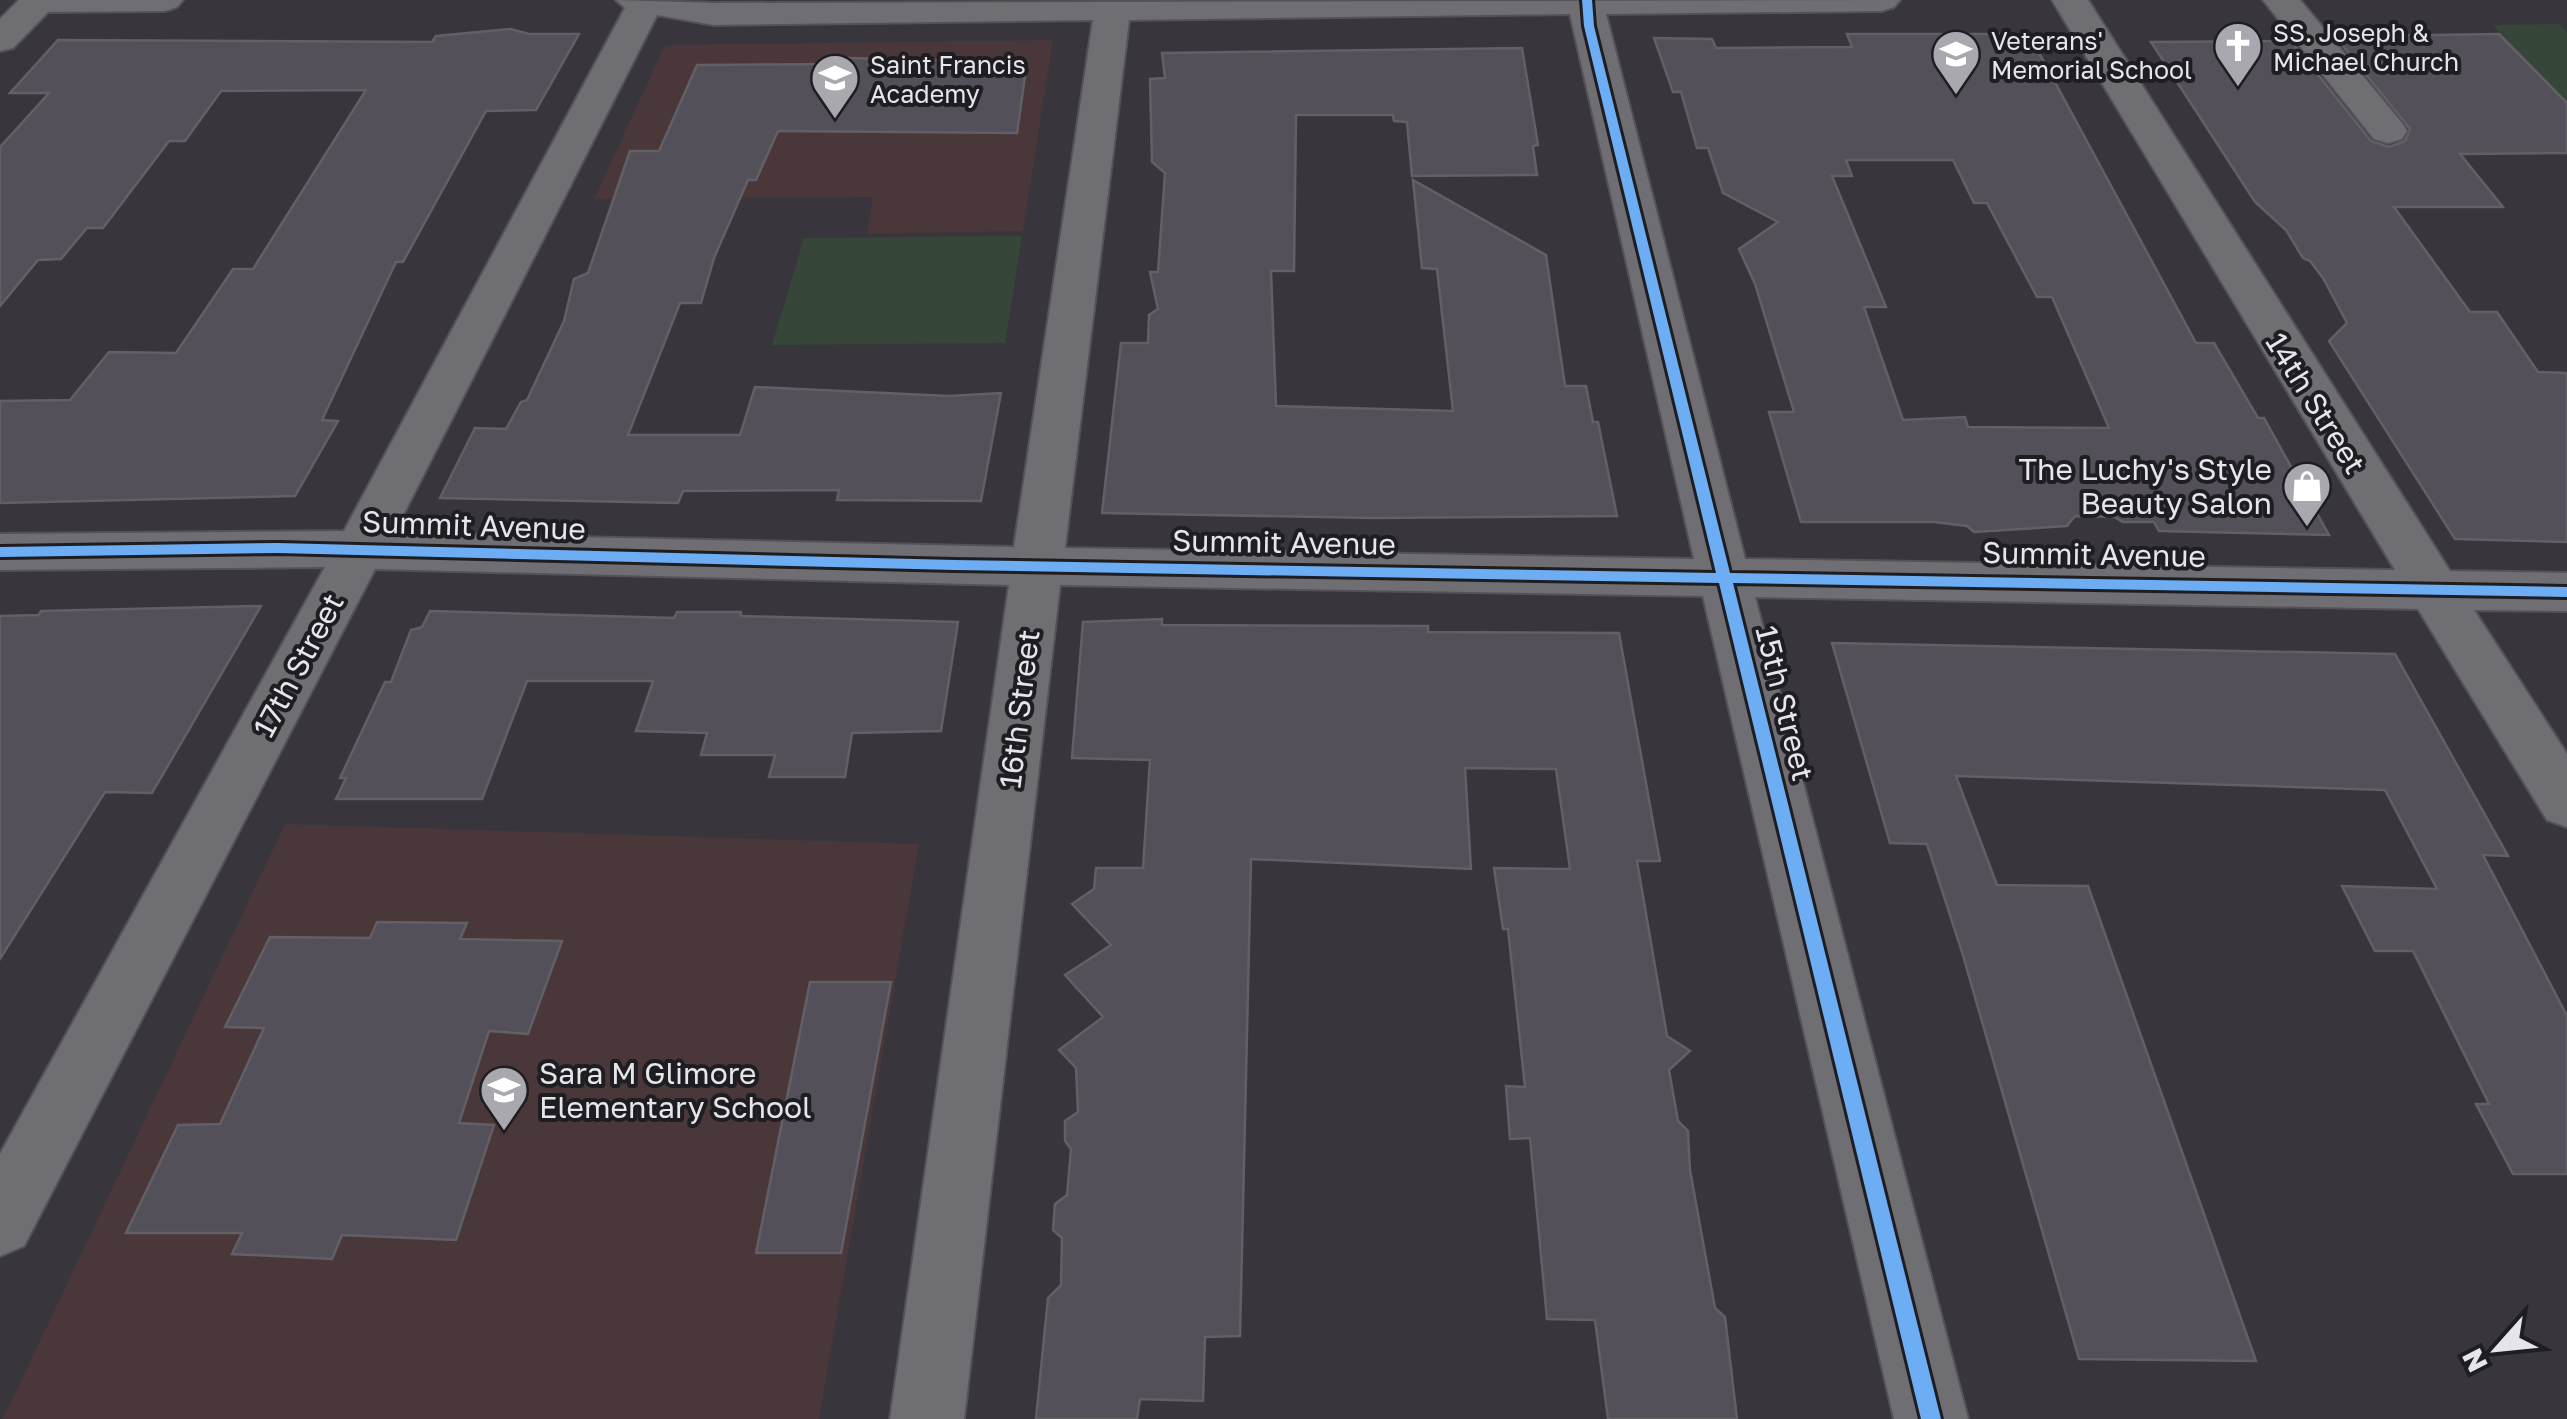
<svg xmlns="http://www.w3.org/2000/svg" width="2567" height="1419" viewBox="0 0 2567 1419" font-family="'Golos Text',sans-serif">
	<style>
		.education { fill: #49373a }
		.green { fill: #364639 }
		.building { fill: #535059; stroke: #626065; stroke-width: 2.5; fill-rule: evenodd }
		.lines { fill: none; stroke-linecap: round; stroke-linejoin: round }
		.minor-casing { stroke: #545258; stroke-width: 4 }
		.minor { fill: #6f6e72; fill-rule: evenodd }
		.cycleway-casing { stroke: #1e1d21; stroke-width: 6 }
		.cycleway { fill: #6dadf4; fill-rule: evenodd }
		.labels { text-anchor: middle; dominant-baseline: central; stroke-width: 8; stroke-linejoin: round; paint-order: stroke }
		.far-poi-label { font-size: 25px; fill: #e6e5eb; stroke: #1e1d21; text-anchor: start }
		.street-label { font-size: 30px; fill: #e6e5eb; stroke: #1e1d21 }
		.poi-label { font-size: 30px; fill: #e6e5eb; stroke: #1e1d21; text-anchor: end }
	</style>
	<rect width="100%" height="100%" fill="#38363c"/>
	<!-- education -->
	<g class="education">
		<path d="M1053,40L1023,231L867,234L873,197L594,199L665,45Z"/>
		<path d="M285,824L919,844L819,1419H3Z"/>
	</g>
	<!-- green -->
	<g class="green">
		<path d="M2559,24L2567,33V126L2558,93L2493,25Z"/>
		<path d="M1022,236L1005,343L772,345L804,238Z"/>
	</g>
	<!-- building -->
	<g class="building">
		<path d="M510,29L529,34H579L536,110L486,111L403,262H396L322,420L338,421L295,496L0,503V401L70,400L109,352L176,353L233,269H253L366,90L221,91L185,141H169L103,228H87L61,259L38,260L0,306V147L49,93H10L58,40L432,42L436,36Z"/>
		<path d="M1847,34H2029L2196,343H2214L2258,418H2264L2329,535L2159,531L2154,522H2123L2114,517L2075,516L2067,526L1974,532L1967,526L1934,522H1801L1769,412H1794L1755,284L1739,249L1778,222L1723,193L1708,148H1697L1681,92H1673L1654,38L1712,39L1716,48L1852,47ZM1846,160H1953L1974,203H1987L2037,297H2052L2109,428L1968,427L1965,417L1903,420L1864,307H1886L1832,176H1852Z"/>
		<path d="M2499,34L2567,103V153L2460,154L2503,207H2394L2470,312H2497L2538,372L2567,373V542L2455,539L2329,341L2347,323L2323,278L2310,261L2303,258L2286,230L2255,202L2151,42L2291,41L2371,141L2389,147L2405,141L2410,129L2339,41L2371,40L2368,36Z"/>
		<path d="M1522,48L1538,145L1533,146L1537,175L1412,176L1407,122L1394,121L1393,115H1296L1294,271H1271L1276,406L1453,411L1437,269L1422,268L1413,180L1546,255L1565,386H1586L1593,422H1598L1617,516L1374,518L1102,513L1121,343H1148L1149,315L1158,309L1150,272H1158L1165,173L1152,162L1150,79L1165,78L1162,53Z"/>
		<path d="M849,58L1027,62L1017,133L778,131L756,180H748L714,258L701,303H680L628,435H740L755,387L949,396L1001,393L981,501L837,500L839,490L683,491L678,503L440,498L475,428L506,429L521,402L527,400L564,321L574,279L588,273L630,151H659L697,65L848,64Z"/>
		<path d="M261,606L152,793L105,792L0,959V616L39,615L41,611Z"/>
		<path d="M430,611L674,618L677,612H741V616L958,622L941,731L852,733L845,777H769L775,755H701L707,733L636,731L653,681H527L482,799H336L346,778H340L385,682H391L411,630L422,627Z"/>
		<path d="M1162,619V625L1428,626V632L1619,633L1660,861H1637L1667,1036L1690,1051L1669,1070L1678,1121L1688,1131L1690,1170L1715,1308L1725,1317L1737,1419H1608L1595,1320L1547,1319L1530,1138L1510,1139L1506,1086L1525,1087L1508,929H1503L1494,868L1570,869L1556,769L1465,768L1471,869L1251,859L1240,1336L1205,1337L1203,1401L1140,1399L1137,1419H1036L1048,1298L1061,1285L1062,1238L1053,1230L1055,1204L1067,1195L1071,1149L1065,1141V1121L1078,1112L1076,1068L1059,1050L1103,1017L1065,975L1111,945L1072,904L1094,889L1096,868H1143L1150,760L1072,758L1083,622Z"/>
		<path d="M1832,643L2395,654L2508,856L2483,855L2567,1016V1174H2513L2476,1104H2489L2413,951H2375L2342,886L2437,889L2385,790L1956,776L1997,885L2088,886L2256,1361L2079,1359L1962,952L1927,844L1890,843Z"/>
		<path d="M377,922L467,923L460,939L562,941L528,1034L489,1031L459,1123L494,1125L456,1240L342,1235L332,1259L232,1254L242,1233H126L178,1125L220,1124L264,1028L225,1027L270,937L370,938Z"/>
		<path d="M810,982H891L841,1253H756Z"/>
	</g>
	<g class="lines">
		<!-- minor casing -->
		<g class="minor-casing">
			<g id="minor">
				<path d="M19,0H183L177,7L165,11L48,12L13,48L0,51V19Z"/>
				<path d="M616,0L714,3L1900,0L1894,7L1882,11L1606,14L1745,559L2395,570L2052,0H2088L2450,571L2567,573V611L2474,610L2567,754V827L2547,820L2418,609L1755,597L1968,1419H1894L1703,596L1060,585L964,1419H890L1009,585L375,569L24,1246L0,1256V1154L325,567L0,570V534L344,531L625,8ZM1570,14L1694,559L1065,548L1129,20ZM657,15L714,25L1093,20L1014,547L394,533Z"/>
				<path d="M2263,0H2300L2402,123L2407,131L2402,139L2388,143L2374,139Z"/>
			</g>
		</g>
		<!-- minor -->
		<use href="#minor" class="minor"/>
		<!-- cycleway casing -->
		<g class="cycleway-casing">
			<path id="cycleway" d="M1582,0H1592L1594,26L1730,573L2567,587V597L1733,583L1941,1419H1921L1719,583L955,570L278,553L0,557V547L278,543L955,560L1716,573L1584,26Z"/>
		</g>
		<!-- cycleway -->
		<use href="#cycleway" class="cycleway"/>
	</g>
	<!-- icons -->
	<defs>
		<g id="church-pin" transform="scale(2.5)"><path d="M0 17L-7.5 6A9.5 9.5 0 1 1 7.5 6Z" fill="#a9a8ae" stroke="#1e1d21"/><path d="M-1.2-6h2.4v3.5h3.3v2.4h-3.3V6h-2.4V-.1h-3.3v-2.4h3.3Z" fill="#fff"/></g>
		<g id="school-pin" transform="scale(2.5)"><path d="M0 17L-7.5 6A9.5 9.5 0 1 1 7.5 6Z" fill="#a9a8ae" stroke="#1e1d21"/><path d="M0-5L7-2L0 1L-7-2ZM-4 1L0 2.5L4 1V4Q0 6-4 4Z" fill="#fff"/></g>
		<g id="shop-pin" transform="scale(2.5)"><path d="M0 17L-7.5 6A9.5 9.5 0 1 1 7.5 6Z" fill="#a9a8ae" stroke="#1e1d21"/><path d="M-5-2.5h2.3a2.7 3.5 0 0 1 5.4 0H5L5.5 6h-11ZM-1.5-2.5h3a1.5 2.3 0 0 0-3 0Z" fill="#fff"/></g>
	</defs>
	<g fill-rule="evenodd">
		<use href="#church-pin" x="2238" y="46"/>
		<use href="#school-pin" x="1956" y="54"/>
		<use href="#school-pin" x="835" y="78"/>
		<use href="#shop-pin" x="2307" y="486"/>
		<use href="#school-pin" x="504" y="1090"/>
	</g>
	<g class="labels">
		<!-- far-poi labels -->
		<g class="far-poi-label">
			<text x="2273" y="32">SS. Joseph &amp;<tspan x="2273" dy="29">Michael Church</tspan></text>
			<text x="1991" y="40">Veterans'<tspan x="1991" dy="29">Memorial School</tspan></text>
			<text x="870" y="64">Saint Francis<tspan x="870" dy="29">Academy</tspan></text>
		</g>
		<!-- street labels -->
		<g class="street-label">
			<text transform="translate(2316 403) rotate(58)">14th Street</text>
			<text transform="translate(474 525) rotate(2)">Summit Avenue</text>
			<text transform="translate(1284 542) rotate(1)">Summit Avenue</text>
			<text transform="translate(2094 554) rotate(1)">Summit Avenue</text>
			<text transform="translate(298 665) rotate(-62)">17th Street</text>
			<text transform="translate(1785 703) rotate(76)">15th Street</text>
			<text transform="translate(1019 709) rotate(-83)">16th Street</text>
		</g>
		<!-- poi labels -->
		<g class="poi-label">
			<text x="2272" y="469">The Luchy's Style<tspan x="2272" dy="34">Beauty Salon</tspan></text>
			<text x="539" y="1073" text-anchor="start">Sara M Glimore<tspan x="539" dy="34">Elementary School</tspan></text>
		</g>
	</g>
	<!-- north arrow -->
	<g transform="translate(2497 1349) rotate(243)" stroke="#1e1d21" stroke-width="8" paint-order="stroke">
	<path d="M0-8L18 38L0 25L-18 38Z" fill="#e6e5eb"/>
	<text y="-15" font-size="28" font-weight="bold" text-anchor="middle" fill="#e6e5eb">N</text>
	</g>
</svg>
